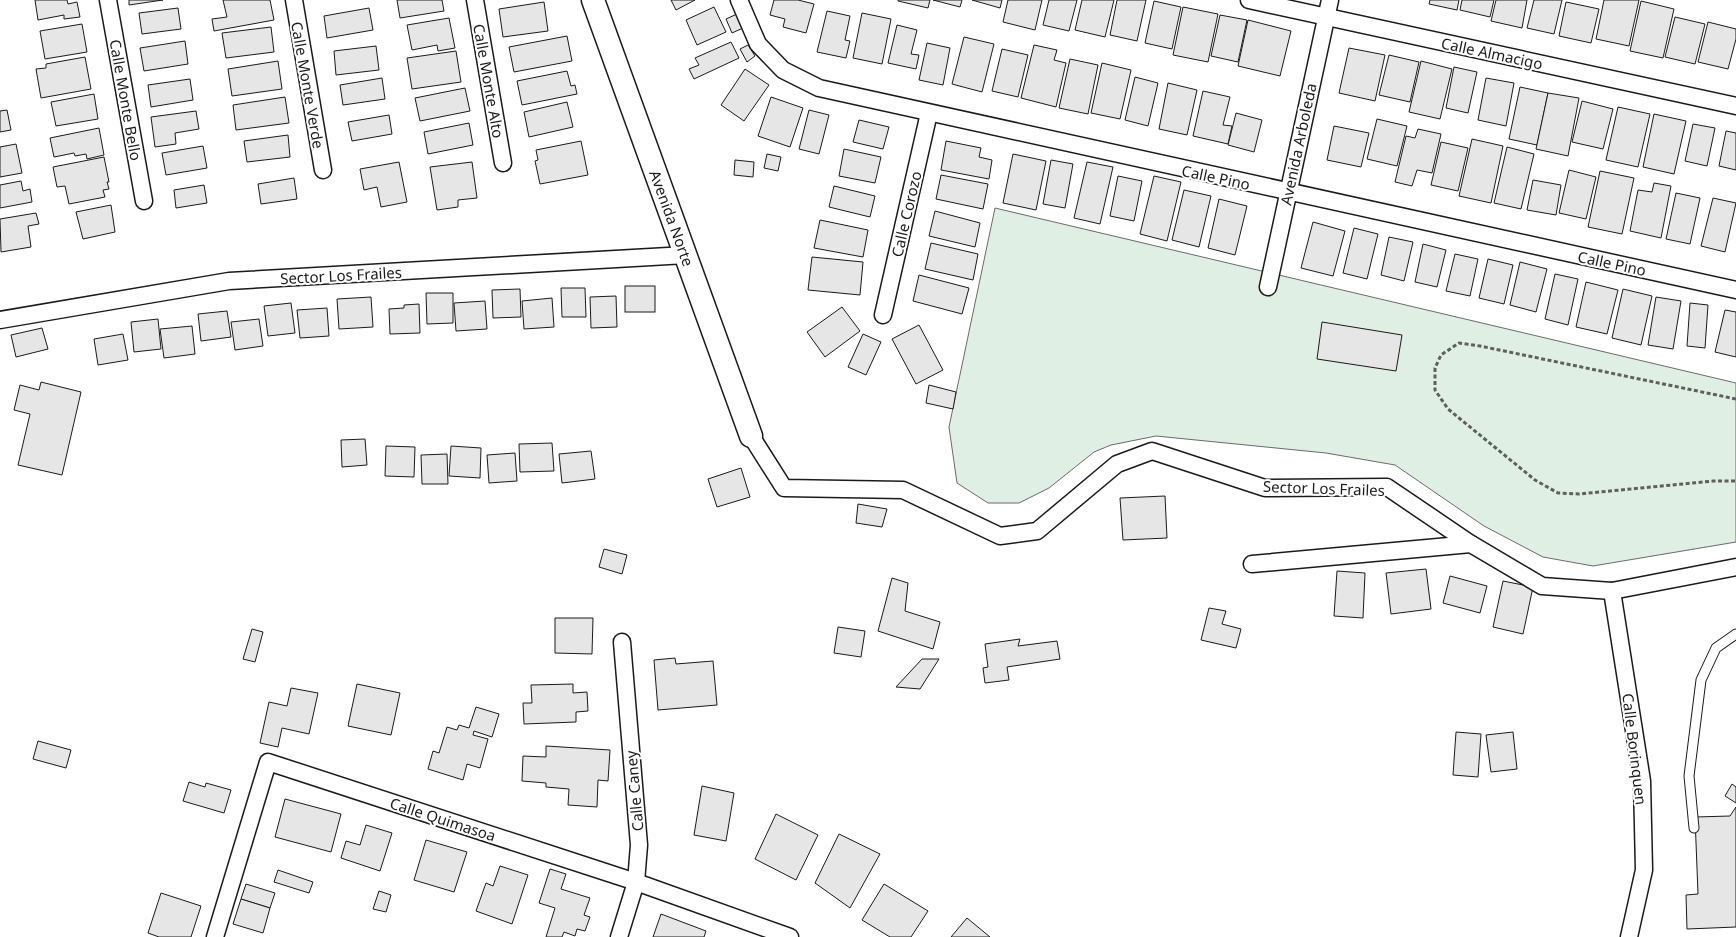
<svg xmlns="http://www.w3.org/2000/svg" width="1736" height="937" viewBox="0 0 1736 937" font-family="'Noto Sans',sans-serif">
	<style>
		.green { fill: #e0efe3; stroke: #6a6a6a }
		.building { fill: #e6e6e6; stroke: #1a1a1a }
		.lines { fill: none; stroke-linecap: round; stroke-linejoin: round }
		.lane-casing { stroke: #1a1a1a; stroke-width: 11 }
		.street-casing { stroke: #1a1a1a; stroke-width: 19 }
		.secondary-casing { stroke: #1a1a1a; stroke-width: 25 }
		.path { stroke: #5f5f5f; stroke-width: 3; stroke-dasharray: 4 2.5; stroke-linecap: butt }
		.lane { stroke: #fff; stroke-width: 9 }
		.street { stroke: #fff; stroke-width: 16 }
		.secondary { stroke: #fff; stroke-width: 22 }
		.labels { text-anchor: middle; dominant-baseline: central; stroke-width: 4; stroke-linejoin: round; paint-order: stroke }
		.street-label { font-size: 15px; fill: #1a1a1a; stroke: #fff }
	</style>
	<rect width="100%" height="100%" fill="#fff"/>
	<!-- green -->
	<path class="green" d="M995,208L1736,383V542L1593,566L1543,557L1484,526L1395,465L1326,453L1156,436L1111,445L1094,452L1049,488L1019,503H988L957,483L949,427Z"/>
	<!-- building -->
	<g class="building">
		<path d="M35,0H67L68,4L77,2L80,17L64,19V15L38,20Z"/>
		<path d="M129,0H163L129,5Z"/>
		<path d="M223,0H270L274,20L214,31L212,19L227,17Z"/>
		<path d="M397,0H442L444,11L400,18Z"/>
		<path d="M671,0H695L676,10Z"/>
		<path d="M774,0H798L814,4L806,33L783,27L785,19L770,15Z"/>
		<path d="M898,0H930L928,8L898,1Z"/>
		<path d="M933,0H962L960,7Z"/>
		<path d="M972,0H1002L1000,8Z"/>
		<path d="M1008,0H1042L1035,30L1003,22Z"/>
		<path d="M1049,0H1077L1069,31L1043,25Z"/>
		<path d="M1082,0H1114L1105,37L1075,30Z"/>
		<path d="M1117,0H1146L1137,41L1110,35Z"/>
		<path d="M1430,0H1459L1457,10L1429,4Z"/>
		<path d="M1462,0H1494L1490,17L1460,10Z"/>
		<path d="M1496,0H1527L1522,28L1491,21Z"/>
		<path d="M1534,0H1562L1554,34L1527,28Z"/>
		<path d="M1604,0H1639L1629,46L1596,39Z"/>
		<path d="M1154,1L1181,7L1172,49L1145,43Z"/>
		<path d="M1641,1L1674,9L1663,58L1630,51Z"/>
		<path d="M544,2L548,31L503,37L499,9Z"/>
		<path d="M1566,2L1599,9L1591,43L1559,36Z"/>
		<path d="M714,7L726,32L697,45L686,20Z"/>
		<path d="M1183,7L1218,14L1208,62L1173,55Z"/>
		<path d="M178,8L181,29L142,34L139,13Z"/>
		<path d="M369,8L373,30L327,38L324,16Z"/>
		<path d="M827,11L850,16L845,40L850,41L846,58L817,52Z"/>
		<path d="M862,13L891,19L882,64L853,58Z"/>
		<path d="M737,14L743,28L732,33L726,19Z"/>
		<path d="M1220,15L1247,20L1238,62L1211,56Z"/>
		<path d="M1675,17L1705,24L1695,64L1665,57Z"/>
		<path d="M449,18L455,48L438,51L437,45L412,50L407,25Z"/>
		<path d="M1248,20L1291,31L1280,76L1238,66Z"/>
		<path d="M1708,22L1736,29V39L1728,69L1698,62Z"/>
		<path d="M82,24L87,52L45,59L40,31Z"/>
		<path d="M897,25L917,30L911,54L919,55L916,69L888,63Z"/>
		<path d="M271,27L274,52L226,58L222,33Z"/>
		<path d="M567,36L572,61L514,72L509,47Z"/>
		<path d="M964,37L994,44L982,92L952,84Z"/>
		<path d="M185,41L188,64L144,71L140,48Z"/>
		<path d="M731,42L739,58L694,79L689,69L699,65L695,58Z"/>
		<path d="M927,43L950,48L943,85L919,80Z"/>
		<path d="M748,45L755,56L747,62L740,49Z"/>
		<path d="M1034,45L1057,50L1054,60L1066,63L1056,107L1021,98Z"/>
		<path d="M376,46L379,70L336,75L334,51Z"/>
		<path d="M1349,48L1385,55L1375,101L1339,93Z"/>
		<path d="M1002,49L1028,55L1018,97L992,91Z"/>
		<path d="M456,51L461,82L412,89L407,58Z"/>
		<path d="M1389,55L1419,62L1410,102L1379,95Z"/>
		<path d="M85,57L91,89L41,98L36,69L46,68V64Z"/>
		<path d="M1070,59L1098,65L1088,114L1059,108Z"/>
		<path d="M278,61L282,89L232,96L228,69Z"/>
		<path d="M1421,61L1452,69L1440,119L1409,112Z"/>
		<path d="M1102,63L1131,70L1120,119L1091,113Z"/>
		<path d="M1454,67L1477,72L1468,113L1446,108Z"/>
		<path d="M745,69L769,85L744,121L721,105Z"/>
		<path d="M567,71L571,86L575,85L577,94L522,105L517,81Z"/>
		<path d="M1135,77L1158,83L1148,126L1125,120Z"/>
		<path d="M382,78L385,99L343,105L340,85Z"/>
		<path d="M1486,78L1514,83L1506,126L1478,120Z"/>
		<path d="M190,79L193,100L151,107L148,85Z"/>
		<path d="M1168,83L1197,90L1187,135L1159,129Z"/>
		<path d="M1520,87L1548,93L1537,145L1509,139Z"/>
		<path d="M465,88L470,111L420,121L415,98Z"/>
		<path d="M1203,91L1230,97L1223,125L1232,126L1228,144L1193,136Z"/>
		<path d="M1548,93L1579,98L1568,156L1536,149Z"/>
		<path d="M94,94L98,119L56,126L51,102Z"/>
		<path d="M285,97L289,123L236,130L233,105Z"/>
		<path d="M771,97L803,108L790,147L758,136Z"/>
		<path d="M1582,101L1613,109L1603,149L1572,142Z"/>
		<path d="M567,102L573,127L529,137L524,112Z"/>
		<path d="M1618,107L1650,114L1638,167L1606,160Z"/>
		<path d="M7,110L11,130L0,132V111Z"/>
		<path d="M809,110L829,115L819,154L799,149Z"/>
		<path d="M196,111L199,129L175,133L176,144L155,147L151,117Z"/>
		<path d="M1236,113L1262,120L1254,152L1228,145Z"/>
		<path d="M1654,114L1686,121L1674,174L1643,167Z"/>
		<path d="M389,115L392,134L352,141L348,122Z"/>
		<path d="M1377,119L1407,126L1397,166L1367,159Z"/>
		<path d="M859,120L889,127L883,149L853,142Z"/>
		<path d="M469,123L473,145L428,154L424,132Z"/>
		<path d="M1693,124L1715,128L1707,166L1685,161Z"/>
		<path d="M1334,126L1369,133L1361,167L1327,160Z"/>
		<path d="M99,128L104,155L87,159L86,154L75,156L74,153L54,157L50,138Z"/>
		<path d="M1418,129L1441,134L1432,173L1417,170L1412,186L1395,182L1406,136L1415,138Z"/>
		<path d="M1726,131L1736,133V170L1719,166Z"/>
		<path d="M288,135L290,157L247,162L244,141Z"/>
		<path d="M1472,139L1503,146L1491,203L1459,196Z"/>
		<path d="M581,141L588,175L540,184L535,161L538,160L536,150Z"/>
		<path d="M946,141L981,148L979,157L992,160L989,179L941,170Z"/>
		<path d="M1441,142L1468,148L1458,191L1431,185Z"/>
		<path d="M16,144L22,173L0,177V147Z"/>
		<path d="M203,146L207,168L166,175L162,153Z"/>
		<path d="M1507,147L1534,154L1521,209L1494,203Z"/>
		<path d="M844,149L881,157L875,183L839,176Z"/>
		<path d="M767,154L781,157L778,171L764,168Z"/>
		<path d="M1013,154L1046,161L1036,210L1003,203Z"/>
		<path d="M104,157L109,182H107L109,189L103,190L105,197L69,204L65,186L57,187L53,167Z"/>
		<path d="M735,160L754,162L753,177L734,175Z"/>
		<path d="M1051,160L1073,164L1065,208L1043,204Z"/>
		<path d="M399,162L407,202L381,207L377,187L364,190L360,169Z"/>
		<path d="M472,162L477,198L458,200V207L437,210L430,167Z"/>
		<path d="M1087,162L1113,167L1100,224L1074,218Z"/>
		<path d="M1569,170L1596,177L1586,219L1559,213Z"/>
		<path d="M1600,171L1634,178L1622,234L1588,227Z"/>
		<path d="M941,175L988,184L983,209L936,199Z"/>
		<path d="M1118,176L1142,181L1134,221L1110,216Z"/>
		<path d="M1154,176L1181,182L1167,241L1140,234Z"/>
		<path d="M294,178L297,199L261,204L258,184Z"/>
		<path d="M1533,180L1561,185L1556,215L1527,210Z"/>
		<path d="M21,181L23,191L30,189L32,202L0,208V185Z"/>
		<path d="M1654,183L1671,186L1661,238L1630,231L1638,190L1652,192Z"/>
		<path d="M204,185L207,203L176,208L174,190Z"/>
		<path d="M834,186L875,196L870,217L829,207Z"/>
		<path d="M1184,190L1211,196L1199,247L1172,240Z"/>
		<path d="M1676,193L1700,198L1690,244L1666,239Z"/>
		<path d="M1713,198L1736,203L1725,252L1701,246Z"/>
		<path d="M1219,199L1247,206L1235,255L1208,248Z"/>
		<path d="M111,205L115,232L83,239L76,212Z"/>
		<path d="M935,211L980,223L975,247L929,236Z"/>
		<path d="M36,213L39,224L28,226L31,247L1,252L0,219Z"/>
		<path d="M820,220L868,230L863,257L814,248Z"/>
		<path d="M1313,222L1345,231L1333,276L1301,268Z"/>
		<path d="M1354,228L1378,234L1367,279L1343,273Z"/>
		<path d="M1389,237L1413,242L1404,281L1381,275Z"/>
		<path d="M931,243L978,254L973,280L925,269Z"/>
		<path d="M1423,244L1446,250L1437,287L1415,282Z"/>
		<path d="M1455,254L1478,259L1470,296L1446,291Z"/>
		<path d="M812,257L863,262L860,295L808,290Z"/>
		<path d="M1488,259L1513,265L1504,304L1479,298Z"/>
		<path d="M1520,262L1547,269L1536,312L1510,305Z"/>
		<path d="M1555,274L1578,279L1568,325L1545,319Z"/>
		<path d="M919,275L969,288L962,314L913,301Z"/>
		<path d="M1586,282L1618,290L1607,334L1576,327Z"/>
		<rect x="625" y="286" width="30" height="26"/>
		<path d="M561,288H585L586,317H562Z"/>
		<path d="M520,289L521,317L493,318L492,290Z"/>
		<path d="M1623,289L1652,296L1641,345L1612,338Z"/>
		<path d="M426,293H453V323L427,324Z"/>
		<path d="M616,296L617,327L591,328L590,297Z"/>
		<path d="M371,297L373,327L339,329L337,299Z"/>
		<path d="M1656,297L1681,301L1673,349L1648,345Z"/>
		<path d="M552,298L554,327L524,329L522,301Z"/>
		<path d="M485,301L487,329L456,331L454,303Z"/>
		<path d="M291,303L295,333L268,336L264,306Z"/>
		<path d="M1690,303L1708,305L1705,348L1687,346Z"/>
		<path d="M419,304L420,333L390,334L389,309L404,308V305Z"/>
		<path d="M842,307L860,331L825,357L807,332Z"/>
		<path d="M327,308L329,336L300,338L297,310Z"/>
		<path d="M1725,310L1736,312V357L1715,352Z"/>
		<path d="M227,311L231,337L201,341L198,314Z"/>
		<path d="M158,319L161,349L134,352L131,322Z"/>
		<path d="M259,319L263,346L235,350L231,322Z"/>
		<path d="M1322,322L1402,335L1396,371L1317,359Z"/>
		<path d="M919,325L943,370L916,384L892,339Z"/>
		<path d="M192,326L195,354L164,358L160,329Z"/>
		<path d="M42,328L48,349L16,357L11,335Z"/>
		<path d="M123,334L128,360L98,365L94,339Z"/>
		<path d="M863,334L881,342L866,375L848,367Z"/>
		<path d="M41,382L81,392L62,475L18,465L30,414L14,410L20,385L39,390Z"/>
		<path d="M929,385L956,392L953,409L926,403Z"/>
		<path d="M365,439L367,465L342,467L341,440Z"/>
		<path d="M552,443L554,471L520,472L519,444Z"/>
		<path d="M386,446L415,447L414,477L385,476Z"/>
		<path d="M451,446L481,448L480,478L449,476Z"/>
		<path d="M591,451L595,479L562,483L559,454Z"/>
		<path d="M515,453L517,481L489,483L487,455Z"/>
		<path d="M447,454L448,484H422L421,455Z"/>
		<path d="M741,468L750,497L717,507L708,479Z"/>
		<path d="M1165,496L1167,538L1123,540L1120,498Z"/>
		<path d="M858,504L887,509L882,527L856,523Z"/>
		<path d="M604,549L627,555L622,574L599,567Z"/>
		<path d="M1426,569L1431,609L1391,614L1386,573Z"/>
		<path d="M1337,571L1365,573L1363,618L1334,616Z"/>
		<path d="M1450,576L1487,586L1480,613L1443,603Z"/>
		<path d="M892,578L908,583L905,611L940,622L933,649L878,631Z"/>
		<path d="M1503,581L1533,587L1523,634L1493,627Z"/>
		<path d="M1209,608L1226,611L1222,624L1241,629L1236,648L1201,640Z"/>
		<path d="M555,618H593L592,654L555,653Z"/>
		<path d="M838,627L865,631L861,657L834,653Z"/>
		<path d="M252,629L263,632L255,662L243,659Z"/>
		<path d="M1020,639L1018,646L1057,641L1060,659L1007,667L1009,680L985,683L983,668L988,667L985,644Z"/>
		<path d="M675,658L676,664L713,661L717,705L658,710L654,660Z"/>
		<path d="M922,659H939L920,689L896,687Z"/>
		<path d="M357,684L400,693L391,735L348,726Z"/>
		<path d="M573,684V693L587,692L588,711L576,712V722L524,724L523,703H532L531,685Z"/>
		<path d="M291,688L318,693L309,734L282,728L278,747L260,743L269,702L287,706Z"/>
		<path d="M476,707L499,714L492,737L474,731L473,735L488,739L480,768L467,764L463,780L428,769L433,751L439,753L447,727L457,730L459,725L469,728Z"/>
		<path d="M1456,732L1481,734L1478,777L1453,775Z"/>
		<path d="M1513,732L1517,769L1491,772L1486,735Z"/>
		<path d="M38,741L71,750L66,768L33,759Z"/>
		<path d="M546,746L610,750L608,781L598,780L597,807L568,805L569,789L546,787V783L522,781L523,756L546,757Z"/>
		<path d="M189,782L205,787L206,783L231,790L224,813L183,801Z"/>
		<path d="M1732,784L1736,787V803L1725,796Z"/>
		<path d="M702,786L734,793L726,841L694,835Z"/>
		<path d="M285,799L341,814L331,852L275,837Z"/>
		<path d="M1736,807V927L1687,929L1686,895L1698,894L1695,817L1730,816Z"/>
		<path d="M776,814L818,835L796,880L755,859Z"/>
		<path d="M366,825L392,833L380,871L341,858L346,841L360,845Z"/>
		<path d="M839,834L880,854L850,908L815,883Z"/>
		<path d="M426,840L467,852L454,892L414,880Z"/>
		<path d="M500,866L528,875L512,924L476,911L486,883L493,886Z"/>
		<path d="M550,869L566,874L561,889L590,898L584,915L590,917L585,931L577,929L575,936L564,932L562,937H546L555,908L539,903Z"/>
		<path d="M278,870L313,882L309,893L274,882Z"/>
		<path d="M246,884L275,893L270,908L241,899Z"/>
		<path d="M884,884L928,911L911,937H890L862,920Z"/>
		<path d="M379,891L391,895L386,912L373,909Z"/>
		<path d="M161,893L201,906L191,937H159L148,933Z"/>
		<path d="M241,899L270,908L263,933L233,924Z"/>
		<path d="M661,914L706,931L704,937H653Z"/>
		<path d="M967,918L990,937H951Z"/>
	</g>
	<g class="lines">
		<!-- lane casing -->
		<g class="lane-casing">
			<path id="lane" d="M1694,828L1689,776L1701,680L1716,648L1736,634"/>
		</g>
		<!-- street casing -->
		<g class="street-casing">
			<g id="street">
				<path d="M108,0L144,201"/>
				<path d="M294,0L323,170"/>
				<path d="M475,0L503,163"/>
				<path d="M739,0L758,44L783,70L819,88L1736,290"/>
				<path d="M1249,0L1736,106"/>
				<path d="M1268,287L1330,0"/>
				<path d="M883,315L929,113"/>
				<path d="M0,320L229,281L686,255"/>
				<path d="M751,436L784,488L903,490L1000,536L1037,531L1117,464L1152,451L1265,488L1387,487L1471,544L1542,586L1612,591L1736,567"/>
				<path d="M1252,564L1471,544"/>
				<path d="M1612,591L1642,781L1644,870L1629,937"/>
				<path d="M215,937L268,762L636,882L790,937"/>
				<path d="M619,937L636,882L639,845L622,642"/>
			</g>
		</g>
		<!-- secondary casing -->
		<g class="secondary-casing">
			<path id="secondary" d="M593,0L751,436"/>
		</g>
		<!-- path -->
		<path class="path" d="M1736,399L1480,346L1459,343L1441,355L1435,368V390L1448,409L1535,480L1558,493L1579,494L1713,481H1736"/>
		<!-- lane -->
		<use href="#lane" class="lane"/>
		<!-- street -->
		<use href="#street" class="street"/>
		<!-- secondary -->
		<use href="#secondary" class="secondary"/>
	</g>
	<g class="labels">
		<!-- street labels -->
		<g class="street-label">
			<text transform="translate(1492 53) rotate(12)">Calle Almacigo</text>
			<text transform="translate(489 81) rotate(80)">Calle Monte Alto</text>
			<text transform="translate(308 85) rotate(80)">Calle Monte Verde</text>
			<text transform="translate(126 100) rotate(80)">Calle Monte Bello</text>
			<text transform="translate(1298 144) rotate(-78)">Avenida Arboleda</text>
			<text transform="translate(1216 177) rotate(12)">Calle Pino</text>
			<text transform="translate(906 214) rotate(-77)">Calle Corozo</text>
			<text transform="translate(672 218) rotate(70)">Avenida Norte</text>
			<text transform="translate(1612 263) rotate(12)">Calle Pino</text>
			<text transform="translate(341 275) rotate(-3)">Sector Los Frailes</text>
			<text transform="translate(1324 488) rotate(2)">Sector Los Frailes</text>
			<text transform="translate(1635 749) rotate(83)">Calle Borinquen</text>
			<text transform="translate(634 791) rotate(-95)">Calle Caney</text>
			<text transform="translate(443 819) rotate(18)">Calle Quimasoa</text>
		</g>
	</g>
</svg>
